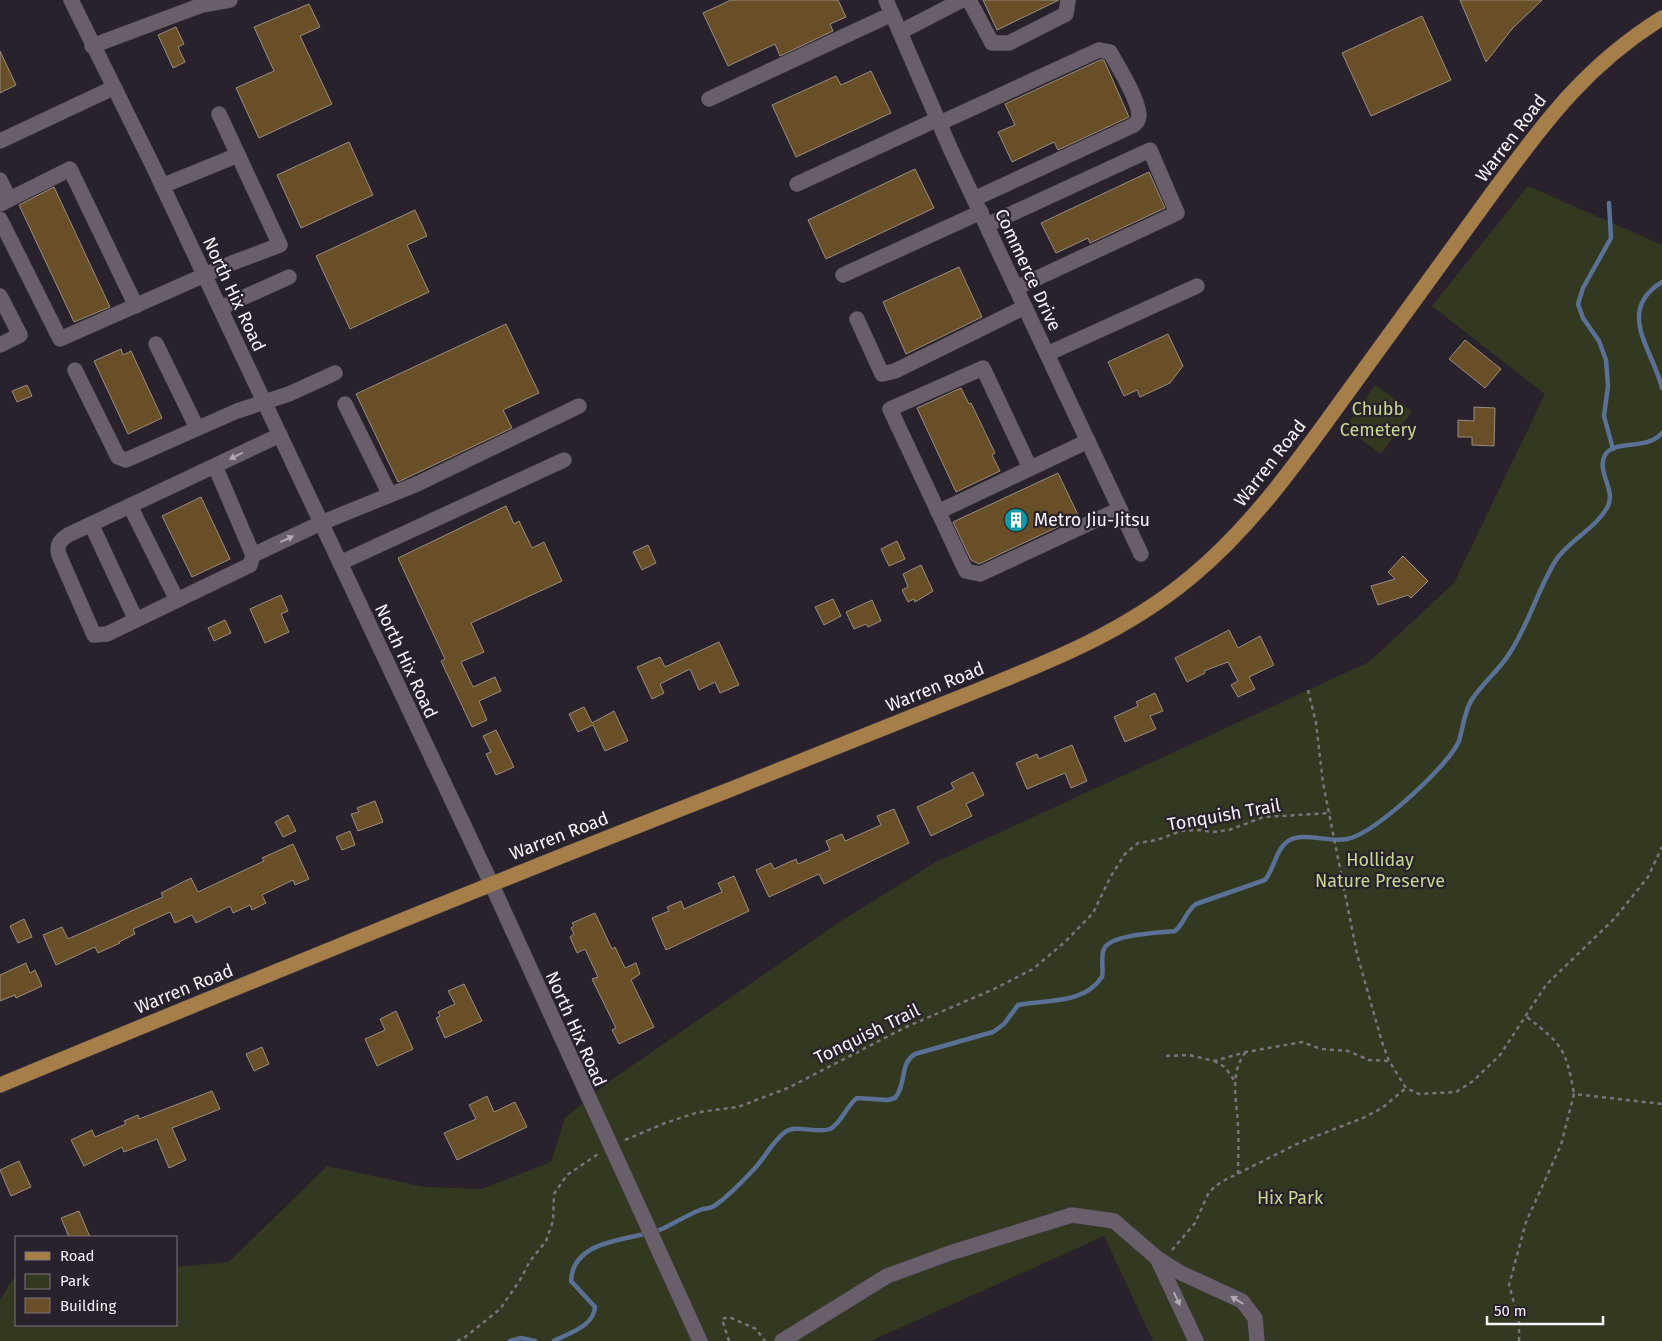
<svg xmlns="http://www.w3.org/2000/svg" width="1662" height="1341" viewBox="0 0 1662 1341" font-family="'Fira Sans',sans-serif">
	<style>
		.green { fill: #333920 }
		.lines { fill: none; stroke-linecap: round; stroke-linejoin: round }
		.stream { stroke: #5a7095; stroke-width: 4.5 }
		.building { fill: #694f28; stroke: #988e82 }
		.minor-casing { stroke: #443e46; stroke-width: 16 }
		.major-casing { stroke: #443e46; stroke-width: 16 }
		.path { stroke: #7a737c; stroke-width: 2.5; stroke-dasharray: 4 4; stroke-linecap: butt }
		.minor { stroke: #685f6b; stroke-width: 15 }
		.major { stroke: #a57e49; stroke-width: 15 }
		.oneway { fill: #b0a9b2 }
		.labels { text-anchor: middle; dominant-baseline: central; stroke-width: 4.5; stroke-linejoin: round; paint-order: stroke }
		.street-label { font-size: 18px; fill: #f8f3fa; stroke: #29212b }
		.park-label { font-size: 18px; fill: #c8d891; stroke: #29212b }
		.poi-label { font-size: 18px; fill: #f8f3fa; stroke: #29212b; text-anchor: start }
	</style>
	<rect width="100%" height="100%" fill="#29212b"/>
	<!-- green -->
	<g class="green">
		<path d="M1528,186L1662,245V1341H1153L1104,1236L871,1341H0V1300L16,1274V1325H176V1267L229,1262L327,1166L425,1187L482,1189L551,1162L565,1118L607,1083L838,923L936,862L1369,662L1454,583L1545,394L1432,306Z"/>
		<path d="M1375,385L1412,411L1381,454L1345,428Z"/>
	</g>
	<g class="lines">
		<!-- stream -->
		<g class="stream">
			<path d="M1609,203L1611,238L1583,288L1578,304L1583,318L1599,341L1606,360L1608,386L1604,416L1613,449"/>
			<path d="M1662,282C1615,311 1653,350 1662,388"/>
			<path d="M510,1341L521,1338L535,1341"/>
			<path d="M554,1341C569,1333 594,1326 595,1307L571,1281C573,1237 633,1241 662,1229C675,1223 687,1215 700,1210C704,1208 710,1209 714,1206C728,1197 744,1180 756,1167C765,1157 773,1141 785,1132C797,1124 816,1134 830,1129C841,1124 846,1106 857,1098L888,1100L895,1098C907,1084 899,1064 915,1054L993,1032L1004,1024L1018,1005C1047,999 1083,1005 1102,977C1104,968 1100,957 1104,949C1110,934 1160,933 1175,931C1184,924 1186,911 1196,904L1265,880C1274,869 1276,849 1288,841C1303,831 1329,843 1347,839C1373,834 1424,785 1442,765C1448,758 1455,750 1459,741C1463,728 1464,713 1471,701C1482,683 1500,670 1511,651C1529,623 1538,589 1556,560C1570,539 1596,529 1608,506C1616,490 1596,471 1605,455C1615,439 1647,451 1662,433"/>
		</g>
	</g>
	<!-- building -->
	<g class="building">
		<path d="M731,0H838L846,17L830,24L833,31L780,56L775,44L728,66L703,13Z"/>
		<path d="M983,0H1059L997,30Z"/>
		<path d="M1460,0H1542L1512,29L1486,62Z"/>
		<path d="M309,4L320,27L300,36L332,104L259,138L236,88L274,71L254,27Z"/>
		<path d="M1422,16L1451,80L1371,116L1342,53Z"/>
		<path d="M176,27L184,44L178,47L185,62L173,68L158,35Z"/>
		<path d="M0,51L16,85L0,93Z"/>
		<path d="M1100,60H1104L1129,117L1058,150L1054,142L1012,162L998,132L1015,125L1005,104Z"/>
		<path d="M871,71L891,113L796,157L772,105L836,76L841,85Z"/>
		<path d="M349,142L373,195L301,228L277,175Z"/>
		<path d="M915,169L934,208L826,259L808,220Z"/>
		<path d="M1149,172L1165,208L1090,243L1088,238L1056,253L1041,223Z"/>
		<path d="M54,187L110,307L74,322L19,205Z"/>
		<path d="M415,210L427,236L407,245L429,292L350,329L316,256Z"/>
		<path d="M959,267L982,317L906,354L883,302Z"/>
		<path d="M506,324L539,393L503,410L512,428L398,482L356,394Z"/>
		<path d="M1168,334L1183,366L1170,383L1140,397L1137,390L1124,396L1108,362Z"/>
		<path d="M1465,340L1501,369L1485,388L1449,359Z"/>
		<path d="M121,349L123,355L131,351L162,418L128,434L94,361Z"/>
		<path d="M27,385L32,396L17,402L12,391Z"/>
		<path d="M961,388L969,404L971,403L995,453L992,455L1000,471L956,492L917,408Z"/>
		<path d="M1474,407L1495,408L1494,446L1472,445V437H1458V420L1474,421Z"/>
		<path d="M1058,473L1079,517L979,564L971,560L953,522Z"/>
		<path d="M201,497L230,559L192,577L162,516Z"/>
		<path d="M506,506L514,524L519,521L532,548L544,542L562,581L471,623L484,652L461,662L473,687L495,677L501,691L479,701L487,720L472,727L441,661L445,659L398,558Z"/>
		<path d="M897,541L905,559L889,566L881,549Z"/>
		<path d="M648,545L656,563L642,570L633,552Z"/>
		<path d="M1403,556L1428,581L1411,598L1408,595L1378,605L1371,586L1395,579L1388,572Z"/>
		<path d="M921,565L933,591L915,602L914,599L908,602L902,590L908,587L903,574Z"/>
		<path d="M281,595L288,611L281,614L289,632L265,643L250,609Z"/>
		<path d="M833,599L841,616L824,625L815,607Z"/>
		<path d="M872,600L881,621L868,627L866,624L854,629L846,612Z"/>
		<path d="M225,620L231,633L214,641L208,628Z"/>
		<path d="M1229,630L1238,648L1260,636L1274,665L1249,677L1255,689L1238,697L1231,685L1238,681L1228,662L1204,671L1205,673L1187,682L1175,658Z"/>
		<path d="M719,642L739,685L720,693L715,682L699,690L690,669L660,684L664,693L652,699L637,667L660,657L665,667Z"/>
		<path d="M1155,693L1163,711L1150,716L1156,729L1125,742L1114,717L1138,706L1136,702Z"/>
		<path d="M584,707L592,723L614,711L628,741L605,751L593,725L578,732L569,714Z"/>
		<path d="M496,730L514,767L496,775L486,754L491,752L483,736Z"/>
		<path d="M1072,745L1087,781L1071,788L1065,773L1027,789L1016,763L1037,754L1039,759Z"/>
		<path d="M973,772L984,795L966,804L972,816L931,836L917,807L954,789L951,783Z"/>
		<path d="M375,801L383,822L358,831L351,814L359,812L357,808Z"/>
		<path d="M894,809L909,843L824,884L819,874L769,897L756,870L771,863L774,869L796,859L798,864L830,850L826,841L842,834L845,841L881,825L877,816Z"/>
		<path d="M288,815L296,831L283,837L275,822Z"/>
		<path d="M350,831L355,845L342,850L336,837Z"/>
		<path d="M293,844L309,879L295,885L293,880L262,895L266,903L252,910L250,905L233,913L230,906L196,923L192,915L175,923L170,912L133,929L135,934L119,942L120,943L98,953L95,947L56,965L43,935L62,927L68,939L163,897L161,893L191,878L198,892L264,861L262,858Z"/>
		<path d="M734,876L749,911L666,950L652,918L669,911L667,907L681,901L684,909L722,892L718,883Z"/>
		<path d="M595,913L612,949L615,947L625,968L636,963L640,974L631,980L654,1027L619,1044L612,1030L616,1028L592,979L598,977L585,949L577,953L570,937L574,934L571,928L574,926L572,923Z"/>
		<path d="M24,919L32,937L18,943L10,926Z"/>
		<path d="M26,963L30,973L35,970L42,986L16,998L15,995L0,1001V975Z"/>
		<path d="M464,984L482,1021L445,1038L436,1018L440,1016L438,1012L455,1004L448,991Z"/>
		<path d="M396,1011L413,1049L377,1066L365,1039L385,1030L380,1019Z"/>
		<path d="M262,1047L269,1064L254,1071L246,1054Z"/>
		<path d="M212,1091L220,1109L172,1128L186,1160L169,1168L157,1139L124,1152L122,1147L84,1166L71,1140L92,1130L95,1137L126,1124L124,1121L138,1115L139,1119Z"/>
		<path d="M487,1096L494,1112L515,1102L527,1127L457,1160L444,1133L476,1119L469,1105Z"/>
		<path d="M19,1161L31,1187L11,1196L0,1170Z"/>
		<path d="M79,1211L90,1237H69L61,1218Z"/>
	</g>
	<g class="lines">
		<!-- minor casing -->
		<g class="minor-casing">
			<g id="minor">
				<path d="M71,0L153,166L491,883L700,1341"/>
				<path d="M886,0L950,148L1141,554"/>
				<path d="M969,0L992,43H1009L1066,14L1068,0"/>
				<path d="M900,32L962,0"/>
				<path d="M92,46L202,5L230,0"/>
				<path d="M709,99L892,14"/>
				<path d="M940,123L1099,50L1110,52C1119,68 1138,98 1139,115C1139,120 1137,122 1134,125L974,199"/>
				<path d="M0,141L113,88"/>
				<path d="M0,180L9,199"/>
				<path d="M797,184L938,119"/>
				<path d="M162,186L238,155"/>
				<path d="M0,204L70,169L136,306"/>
				<path d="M0,219L60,339L232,263L280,245L219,114"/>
				<path d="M987,225L1150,150L1177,213L1016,288"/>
				<path d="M843,275L981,212"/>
				<path d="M0,296L20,335L0,345"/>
				<path d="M220,308L289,277"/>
				<path d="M857,319L882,374L895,371L1025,307"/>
				<path d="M156,344L197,428"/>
				<path d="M1047,354L1197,286"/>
				<path d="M75,370L118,457L126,460L237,411L289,394L335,373"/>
				<path d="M345,404L390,495"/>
				<path d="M215,466L253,555L250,565L107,634L94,635L59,555C56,545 60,540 68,535L280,435"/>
				<path d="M1030,468L983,368L890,409L966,571L980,574L1120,509"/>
				<path d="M130,506L177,600"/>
				<path d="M938,512L1088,441"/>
				<path d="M91,524L136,620"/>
				<path d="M253,555L321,523L417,484L579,406"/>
				<path d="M340,563L564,460"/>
				<path d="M1157,1258L1196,1341"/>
				<path d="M782,1341L887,1276L950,1253L1072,1215L1114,1221L1157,1258L1181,1273L1242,1301L1255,1318L1257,1341"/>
			</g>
		</g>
		<!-- major casing -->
		<g class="major-casing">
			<path id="major" d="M0,1085C242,985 485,885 729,790C808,759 887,727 966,695C1046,663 1124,633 1191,577C1249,529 1293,468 1337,407C1389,336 1440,264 1493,192C1546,121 1585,66 1662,18"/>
		</g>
		<!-- path -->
		<g class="path">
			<path d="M1308,690L1316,723L1323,783L1357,954L1382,1042L1389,1061L1406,1088L1419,1094L1456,1092L1473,1081L1500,1055L1546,985L1615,918L1648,877L1662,847"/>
			<path d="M1527,1017C1563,1045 1566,1049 1574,1094"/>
			<path d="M1166,1056L1189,1055L1214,1061L1246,1052L1302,1042L1321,1049L1348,1051L1369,1060L1389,1061"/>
			<path d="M1214,1061L1225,1067L1234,1080"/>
			<path d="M625,1140L665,1123L699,1112L738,1107L788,1088L906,1027L994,989L1033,969L1066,941L1093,913L1111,876L1125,854L1138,843L1157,840L1181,831L1200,830L1212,832L1229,830L1264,817L1331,813"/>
			<path d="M1238,1174C1238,1158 1239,1142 1238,1126C1237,1100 1229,1075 1245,1053"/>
			<path d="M1172,1250L1195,1223L1209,1192L1221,1182L1301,1142L1363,1118L1382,1108L1406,1088"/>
			<path d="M457,1341L464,1338L500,1309L520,1280L530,1261L546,1241L553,1221L554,1194L567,1175L598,1154"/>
			<path d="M729,1341L722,1319L729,1317L756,1329L765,1341"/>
			<path d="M1519,1341V1321L1509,1285L1526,1222L1561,1145L1574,1094L1662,1104"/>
		</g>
		<!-- minor -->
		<use href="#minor" class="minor"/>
		<!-- major -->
		<use href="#major" class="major"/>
	</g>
	<!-- one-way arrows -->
	<defs><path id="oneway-solid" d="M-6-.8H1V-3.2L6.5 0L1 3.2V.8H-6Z" transform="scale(1.25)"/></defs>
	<g class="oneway">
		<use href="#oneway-solid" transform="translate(236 456) rotate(154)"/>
		<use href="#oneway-solid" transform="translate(287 539) rotate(-25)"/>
		<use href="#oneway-solid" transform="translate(1177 1299) rotate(65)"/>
		<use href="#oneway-solid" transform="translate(1237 1300) rotate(-148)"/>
	</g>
	<!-- icons -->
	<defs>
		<g id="building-disc" transform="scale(1.25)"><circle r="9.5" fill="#0f9aa8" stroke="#29212b"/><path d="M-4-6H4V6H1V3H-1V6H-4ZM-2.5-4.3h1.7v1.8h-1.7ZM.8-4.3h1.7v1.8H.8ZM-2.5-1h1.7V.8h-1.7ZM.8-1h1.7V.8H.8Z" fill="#fff"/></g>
	</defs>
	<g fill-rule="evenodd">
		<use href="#building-disc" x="1016" y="520"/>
	</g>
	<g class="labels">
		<!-- street labels -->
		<g class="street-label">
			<text transform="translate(1511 138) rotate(-53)">Warren Road</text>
			<text transform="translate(1028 270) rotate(65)">Commerce Drive</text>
			<text transform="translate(234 294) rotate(65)">North Hix Road</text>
			<text transform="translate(1270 463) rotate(-52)">Warren Road</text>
			<text transform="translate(406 661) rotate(65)">North Hix Road</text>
			<text transform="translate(935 687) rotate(-22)">Warren Road</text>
			<text transform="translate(1224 815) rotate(-10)">Tonquish Trail</text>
			<text transform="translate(559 836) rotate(-21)">Warren Road</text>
			<text transform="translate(184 989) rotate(-22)">Warren Road</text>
			<text transform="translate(576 1029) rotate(66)">North Hix Road</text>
			<text transform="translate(867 1034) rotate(-26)">Tonquish Trail</text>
		</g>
		<!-- park labels -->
		<g class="park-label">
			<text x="1378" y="409">Chubb<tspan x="1378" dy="21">Cemetery</tspan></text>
			<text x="1380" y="860">Holliday<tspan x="1380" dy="21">Nature Preserve</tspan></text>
			<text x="1290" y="1198">Hix Park</text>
		</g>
		<!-- poi labels -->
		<g class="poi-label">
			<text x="1034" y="520">Metro Jiu-Jitsu</text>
		</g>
	</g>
	<!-- legend -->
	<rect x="15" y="1236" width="162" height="90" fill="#29212b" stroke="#7c757e"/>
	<rect x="25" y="1252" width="25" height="8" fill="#a57e49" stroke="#7c757e"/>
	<text x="60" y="1261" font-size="15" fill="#f8f3fa">Road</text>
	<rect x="25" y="1274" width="25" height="15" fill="#333920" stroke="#7c757e"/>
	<text x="60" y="1286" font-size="15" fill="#f8f3fa">Park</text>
	<rect x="25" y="1298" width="25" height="15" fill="#694f28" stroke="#7c757e"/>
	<text x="60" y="1311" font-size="15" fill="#f8f3fa">Building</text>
	<!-- scale -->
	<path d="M1487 1316v8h116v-8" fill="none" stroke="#f8f3fa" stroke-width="2.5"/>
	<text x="1494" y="1316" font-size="15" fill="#f8f3fa" stroke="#29212b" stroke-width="4" paint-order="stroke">50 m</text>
</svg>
